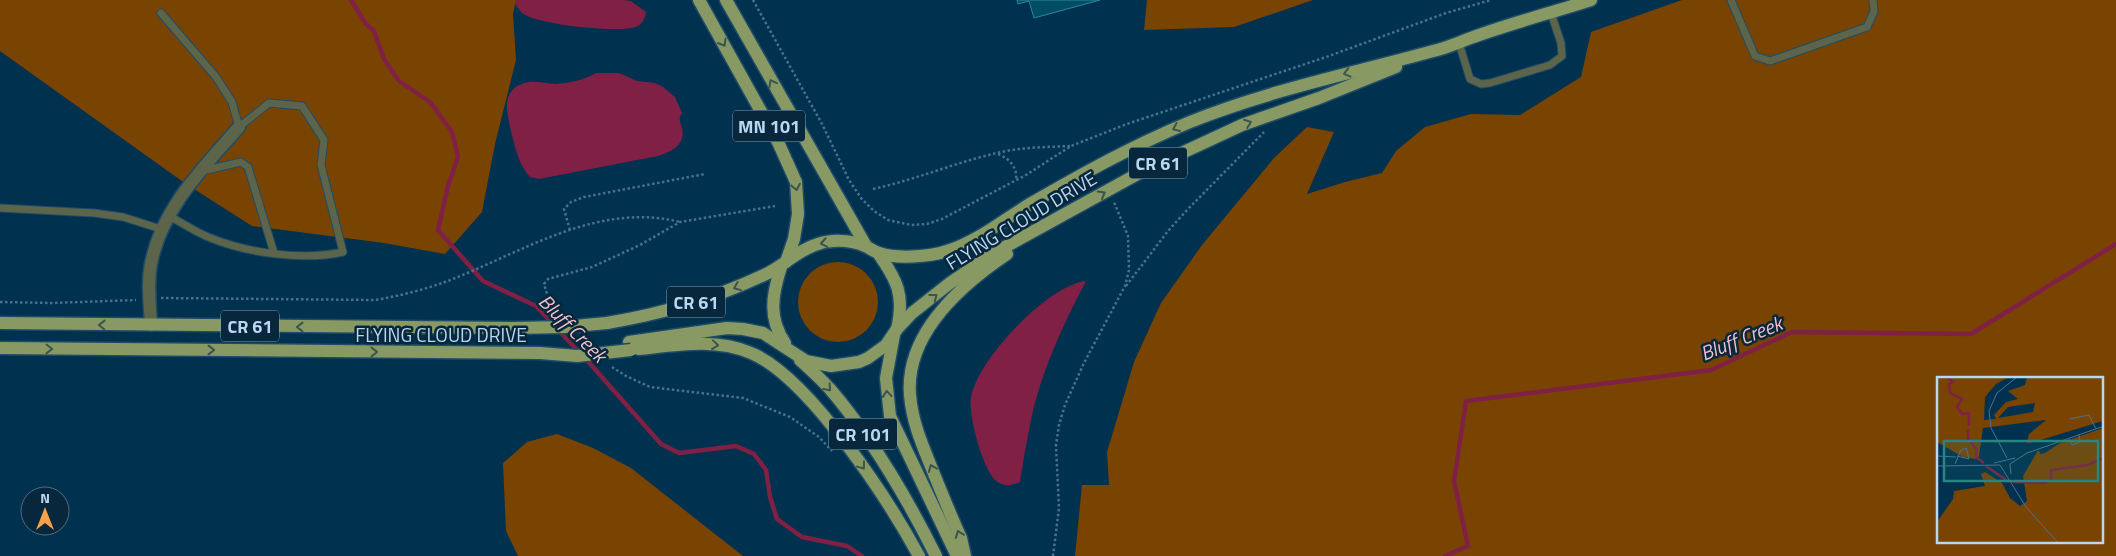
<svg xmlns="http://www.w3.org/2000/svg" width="2116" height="556" viewBox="0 0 2116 556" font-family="'Titillium Web',sans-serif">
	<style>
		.green { fill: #794402; fill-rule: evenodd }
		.water { fill: #812045 }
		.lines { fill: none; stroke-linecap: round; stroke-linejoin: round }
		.stream { stroke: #812045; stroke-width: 4.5 }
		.building { fill: #014e62; stroke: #2e86a1 }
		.lane-casing { stroke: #1e4c68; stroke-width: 9 }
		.street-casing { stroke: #1e4c68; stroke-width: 15 }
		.primary-casing { stroke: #1e4c68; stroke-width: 15 }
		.path { stroke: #47718c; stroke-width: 2.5; stroke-dasharray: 2.5 2.5; stroke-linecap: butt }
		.lane { stroke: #5c644a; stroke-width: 7 }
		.street { stroke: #5c644a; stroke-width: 12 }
		.primary { stroke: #899963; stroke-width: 12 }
		.primary-bridge-casing { stroke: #1e4c68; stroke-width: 15; stroke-linecap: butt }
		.primary-bridge { stroke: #899963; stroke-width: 12 }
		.oneway { stroke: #3a554c }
		.labels { text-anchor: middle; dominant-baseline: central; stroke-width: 5; stroke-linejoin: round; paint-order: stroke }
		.shield { fill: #06273c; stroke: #83a2b9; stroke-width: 1 }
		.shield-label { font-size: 18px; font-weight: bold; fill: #b9d7ee }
		.street-label { font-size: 19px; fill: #b9d7ee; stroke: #06273c }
		.water-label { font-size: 20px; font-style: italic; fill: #f4bdcb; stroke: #06273c }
		.inset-river { fill: none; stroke: #812045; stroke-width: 2.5 }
		.inset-road { fill: none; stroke: #4a738f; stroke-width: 1 }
		.view { fill: #288581; fill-opacity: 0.15; stroke: #288581; stroke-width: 2.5 }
		.inset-edge { fill: none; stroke: #b9d7ee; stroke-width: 2.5 }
	</style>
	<rect width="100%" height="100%" fill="#00314f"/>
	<!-- green -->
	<g class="green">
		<path d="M0,0H516L513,14L516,60L495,144L482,212L445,254L384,243L252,226L186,184L0,51Z"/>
		<path d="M1147,0H1313L1234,27L1144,30Z"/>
		<path d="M1682,0H2116V556H1075L1082,485H1109L1107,452L1134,362L1161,303L1202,245L1274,158L1307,127L1334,132L1307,194L1345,182L1382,173L1396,151L1425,127L1471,114L1520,115L1581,77L1591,32ZM1938,378H2102V542H1938Z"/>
		<circle cx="838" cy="302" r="40"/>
		<path d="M557,434L593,448L631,468L743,556H518L506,531L503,463L527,442Z"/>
	</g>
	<!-- water -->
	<g class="water">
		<path d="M516,0H624L631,1L646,12C645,18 643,24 636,27C617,33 538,25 522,13C520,11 517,6 515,4Z"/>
		<path d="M596,73H619L637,81L655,83L663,87L675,97L682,113C678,119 680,121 682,128C686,145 671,152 658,156L539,179L530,177C518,165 514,143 510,127C505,106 503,87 529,82C538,81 547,84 556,84C570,83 584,80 596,73Z"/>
		<path d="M1086,281C1062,327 1040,374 1030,425C1026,444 1023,463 1020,482C1011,486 1003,487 995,480C982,467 968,415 971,397C978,359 1048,285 1086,281Z"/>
	</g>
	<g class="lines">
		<!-- stream -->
		<g class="stream">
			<path d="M351,0L366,24L374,31L384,59L399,81L430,102L452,132L458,157L448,186L438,230L483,281L536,306L554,325"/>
			<path d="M559,331L579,352"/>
			<path d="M585,358L661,444L679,453L736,446L754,454L766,470L770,497L777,519L802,537L847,546L862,556"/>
			<path d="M1445,556L1468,546L1454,481L1466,401L1711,370L1792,332L1971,334L2116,244"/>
		</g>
	</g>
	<!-- building -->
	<path class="building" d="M1017,0H1100L1034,18L1029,1L1018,4Z"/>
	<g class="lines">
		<!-- lane casing -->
		<g class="lane-casing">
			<g id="lane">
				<path d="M1731,0L1755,56L1770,61L1867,27L1874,11L1873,0"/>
				<path d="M161,13L216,77L232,102L239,127L269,103L302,106L324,140L321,165L343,252C302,261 247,253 208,237C194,231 181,222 167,215"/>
				<path d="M1459,43L1470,79L1481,84L1490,83L1550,65L1562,56L1561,43L1551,13"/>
				<path d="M202,171L241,162L248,167L274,253"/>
				<path d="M0,208L94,213L123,217L161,229"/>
			</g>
		</g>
		<!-- street casing -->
		<g class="street-casing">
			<path id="street" d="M151,325C150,305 147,284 151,264C161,209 204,167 239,127"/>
		</g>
		<!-- primary casing -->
		<g class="primary-casing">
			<g id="primary">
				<path d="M699,0L778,142L796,182L798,214L794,239L786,262"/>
				<path d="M726,0L866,246"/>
				<path d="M878,253C897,280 905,295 897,329"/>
				<path d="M781,267C772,295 768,318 785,343"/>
				<path d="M0,323L515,328"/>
				<path d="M607,323C662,314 713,299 764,275C783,267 797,250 818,244C832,239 851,240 865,246C870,248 874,252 879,253C896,259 929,257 947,251C977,242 1003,220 1030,204C1082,174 1134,145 1190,122C1272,89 1359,72 1444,48C1456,44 1467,39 1479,35C1516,22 1554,12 1591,0"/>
				<path d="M894,335L886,378L890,416L957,556"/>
				<path d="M629,342L727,328L743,329L763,333L806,361L831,366L859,362L868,358L886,345L897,329L912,313L950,283L994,253L1143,171L1242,125L1319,98L1396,67"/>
				<path d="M0,348L540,353"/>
				<path d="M639,349C677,345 715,338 751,353C809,377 889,501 919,556"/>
				<path d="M800,360C810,369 821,379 830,389C872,438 907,498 936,556"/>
				<path d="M965,556L961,538C950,514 940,489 930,464C921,442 912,420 910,395C905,333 961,285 1007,254"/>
			</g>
		</g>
		<!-- path -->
		<g class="path">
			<path d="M753,0L822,124L849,180L861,198L874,211L888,220L911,225L927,224L942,219L1026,175L1071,146L1127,124L1329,56L1446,13L1491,0"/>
			<path d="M998,154C1009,158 1018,168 1016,180"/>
			<path d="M873,189C919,179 961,160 1006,151C1028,147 1050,147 1071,146"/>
			<path d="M570,230L564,209L571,202L584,197L705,174"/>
			<path d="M1126,286L1168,231L1188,209L1264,132"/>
			<path d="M161,298L375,300C399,296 423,290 445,282C520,254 596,201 680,222"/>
			<path d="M0,302L52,303L136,300"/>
			<path d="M561,314L548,297L544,284L548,279L592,267L640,245L680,222L775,206"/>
			<path d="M612,367L626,376L650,387L743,398L790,417L819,437L832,451"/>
			<path d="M1053,556L1059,508L1056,445L1059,425L1065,405L1084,363L1125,286L1129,270L1128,236L1114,202"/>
		</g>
		<!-- lane -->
		<use href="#lane" class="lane"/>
		<!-- street -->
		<use href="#street" class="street"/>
		<!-- primary -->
		<use href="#primary" class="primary"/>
		<!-- primary-bridge casing -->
		<g class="primary-bridge-casing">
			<g id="primary-bridge">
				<path d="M515,328L564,327L607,323"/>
				<path d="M540,353L577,356L631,350"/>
			</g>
		</g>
		<!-- primary-bridge -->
		<use href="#primary-bridge" class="primary-bridge"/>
	</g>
	<!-- one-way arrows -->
	<defs><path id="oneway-chevron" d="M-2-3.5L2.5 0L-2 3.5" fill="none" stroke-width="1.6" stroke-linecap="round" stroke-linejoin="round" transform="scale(1.25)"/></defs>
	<g class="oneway">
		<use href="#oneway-chevron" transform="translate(723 43) rotate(60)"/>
		<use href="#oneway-chevron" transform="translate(1347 73) rotate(165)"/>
		<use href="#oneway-chevron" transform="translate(772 83) rotate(-119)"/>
		<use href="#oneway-chevron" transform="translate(1248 123) rotate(-20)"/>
		<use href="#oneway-chevron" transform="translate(1176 128) rotate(157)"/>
		<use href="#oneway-chevron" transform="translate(796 187) rotate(79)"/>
		<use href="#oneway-chevron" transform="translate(1102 194) rotate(-30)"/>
		<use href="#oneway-chevron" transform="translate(824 243) rotate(170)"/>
		<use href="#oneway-chevron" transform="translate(737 287) rotate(158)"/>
		<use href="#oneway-chevron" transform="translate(934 297) rotate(-38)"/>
		<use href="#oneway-chevron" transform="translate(102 325) rotate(-179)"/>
		<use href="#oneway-chevron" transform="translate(300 327) rotate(-180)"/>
		<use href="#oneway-chevron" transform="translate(715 345) rotate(6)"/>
		<use href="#oneway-chevron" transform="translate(49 349) rotate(1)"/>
		<use href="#oneway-chevron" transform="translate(211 350)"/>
		<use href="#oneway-chevron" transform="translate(374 352)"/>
		<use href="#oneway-chevron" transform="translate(828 388) rotate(48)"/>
		<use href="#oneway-chevron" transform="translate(887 394) rotate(-95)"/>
		<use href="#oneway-chevron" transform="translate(862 466) rotate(53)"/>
		<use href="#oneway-chevron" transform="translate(932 468) rotate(-112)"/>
		<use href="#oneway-chevron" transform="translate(959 534) rotate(-111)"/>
	</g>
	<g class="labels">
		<!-- shield labels -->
		<g class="shield">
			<rect x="733" y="110.5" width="72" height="31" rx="4"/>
			<rect x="1129" y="147.5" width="58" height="31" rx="4"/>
			<rect x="667" y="286.5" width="58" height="31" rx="4"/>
			<rect x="221" y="310.5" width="58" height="31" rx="4"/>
			<rect x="829" y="418.5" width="68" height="31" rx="4"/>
		</g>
		<g class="shield-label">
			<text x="769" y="126">MN 101</text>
			<text x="1158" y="163">CR 61</text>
			<text x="696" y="302">CR 61</text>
			<text x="250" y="326">CR 61</text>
			<text x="863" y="434">CR 101</text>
		</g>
		<!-- street labels -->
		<g class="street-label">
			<text transform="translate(1021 220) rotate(-31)">FLYING CLOUD DRIVE</text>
			<text x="441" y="334">FLYING CLOUD DRIVE</text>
		</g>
		<!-- water labels -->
		<g class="water-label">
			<text transform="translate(573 328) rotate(45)">Bluff Creek</text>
			<text transform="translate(1741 338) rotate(-22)">Bluff Creek</text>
		</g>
	</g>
	<!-- overview -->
	<g transform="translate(1937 377)">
		<rect width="166" height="166" fill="#00314f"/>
		<path d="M0,0H72L59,7L48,20L47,43L59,42L57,38L69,25L81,22L71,14L88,8L90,0H166V44L97,65L90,66L92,57L109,43L46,51L42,79L40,82L26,80L0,65ZM98,26L96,35L61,41L71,30ZM166,51V166H0V145L16,122L17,114L48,109L44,97L48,95L65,106L73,121L83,129L90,124L86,99L100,75L102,73L103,77L108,76L123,66Z" fill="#794402" fill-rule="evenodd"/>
		<path class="inset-river" d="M10,0L16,5L12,7L13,16L25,22L20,30L25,37L32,36V49M31,52V61L40,73L39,80L47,86M49,89L72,105M76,105L108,106L114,103V93L150,88L167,81"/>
		<path class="inset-road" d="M132,42L152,38L159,52M132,62L135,68L143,65L142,58M0,79L19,80M20,79L32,82L29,71L25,73M70,81L54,51L52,34L60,16L80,0M57,86L78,81M18,87L24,73M0,89L63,88L89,130L121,166M74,97L73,87L90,76L167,49"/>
		<path class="view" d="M7,64H161V104H7Z"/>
		<rect width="166" height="166" class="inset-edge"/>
	</g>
	<!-- north arrow -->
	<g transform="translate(45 511)"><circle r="24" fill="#06273c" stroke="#4e6d83"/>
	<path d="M0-4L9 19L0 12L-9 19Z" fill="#f8a14b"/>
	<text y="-8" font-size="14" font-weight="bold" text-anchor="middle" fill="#b9d7ee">N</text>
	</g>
</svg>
